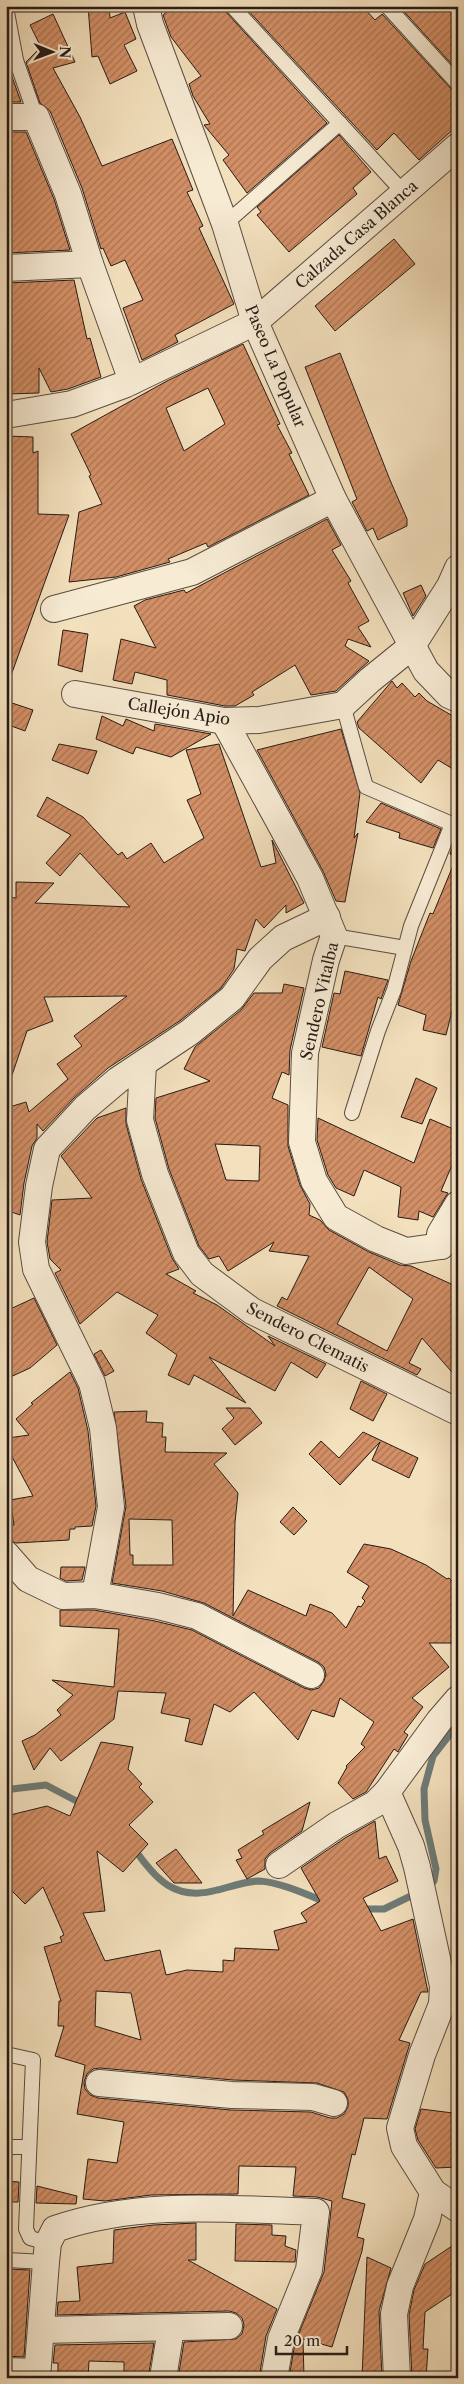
<svg xmlns="http://www.w3.org/2000/svg" width="464" height="2384" viewBox="0 0 464 2384" font-family="'Libre Caslon Text',serif">
	<style>
		.lines { fill: none; stroke-linecap: round; stroke-linejoin: round }
		.stream { stroke: #6e7b77; stroke-width: 7 }
		.building { fill: url(#building-hatch); stroke: #271b16; fill-rule: evenodd }
		.lane-casing { stroke: #5a4c40; stroke-width: 16 }
		.street-casing { stroke: #5a4c40; stroke-width: 28 }
		.lane { stroke: #f7ebd4; stroke-width: 14 }
		.street { stroke: #f7ebd4; stroke-width: 26 }
		.labels { text-anchor: middle; dominant-baseline: central; stroke-width: 4; stroke-linejoin: round; paint-order: stroke }
		.street-label { font-size: 16px; fill: #271b16; stroke: #f7ebd4 }
	</style>
	<defs>
		<pattern id="building-hatch" width="6" height="6" patternUnits="userSpaceOnUse" patternTransform="scale(1.25)"><rect width="6" height="6" fill="#d38f66"/><path d="M-1 1l2-2M0 6l6-6M5 7l2-2" fill="none" stroke="#ab7453"/></pattern>
	</defs>
	<rect width="100%" height="100%" fill="#f3e0bd"/>
	<filter id="stains"><feTurbulence type="fractalNoise" baseFrequency=".004" numOctaves="4"/><feColorMatrix values="0 0 0 0 .2 0 0 0 0 .09 0 0 0 0 .02 0 0 0 .5 -.17"/></filter>
	<radialGradient id="worn" r=".72"><stop offset=".6" stop-color="#630" stop-opacity="0"/><stop offset="1" stop-color="#630" stop-opacity=".3"/></radialGradient>
	<g class="lines">
		<!-- stream -->
		<g class="stream">
			<path d="M6,1794L12,1789L46,1785L84,1805"/>
			<path d="M133,1847C155,1879 175,1902 217,1890C230,1887 246,1881 259,1881C280,1882 308,1895 328,1903"/>
			<path d="M428,1887L434,1881L436,1869L425,1820L424,1789L433,1756L458,1724"/>
			<path d="M361,1909H384L419,1892"/>
		</g>
	</g>
	<!-- building -->
	<g class="building">
		<path d="M88,6H109L110,18L125,12L136,39L124,45L137,71L110,84L98,56L92,57Z"/>
		<path d="M174,6H223L226,12L327,123L247,193L223,160L229,155L204,125L210,124L193,96L189,84L201,76L171,37L163,15Z"/>
		<path d="M244,6H362L375,20L382,14L452,90L458,93V125L419,160L394,133L377,150Z"/>
		<path d="M399,6H458V71Z"/>
		<path d="M53,14L75,62L53,68L80,117L102,166L172,139L193,190L187,192L203,226L199,228L234,304L175,335L178,342L142,360L123,308L143,300L125,260L111,266L103,248L101,249L82,188L50,111L40,103L26,62L41,47L30,25Z"/>
		<path d="M10,71L21,102H6V73Z"/>
		<path d="M6,132H26L54,199L70,250L6,253L9,178H6Z"/>
		<path d="M339,135L371,172L353,188L357,194L289,252L257,215L261,212L257,207Z"/>
		<path d="M394,239L415,264L335,331L315,306Z"/>
		<path d="M74,280L87,339L90,338L101,377L68,389L51,392L39,368V393L6,394L7,283Z"/>
		<path d="M243,344L280,424L277,425L292,453L289,454L309,495L208,547L206,543L168,559L170,562L116,577L69,582L79,512L102,504L89,476L91,475L71,434L167,381ZM208,388L225,424L184,451L166,408Z"/>
		<path d="M340,353L390,480L407,519V526L378,540L373,528L367,531L352,502L357,499L305,367Z"/>
		<path d="M7,436L33,437V453L38,451V514L69,515L9,681L6,680Z"/>
		<path d="M327,519L341,545L332,550L351,581L348,583L369,621L358,627L371,647L348,639L345,646L369,661L336,691L311,695L295,665L252,692L254,695L235,706H225L167,695V680L135,672L132,684L113,680L121,639L156,648L134,606L145,600L184,590L186,593Z"/>
		<path d="M421,585L426,596L413,616L403,593Z"/>
		<path d="M63,630L88,634L82,672L58,665Z"/>
		<path d="M392,681L397,688L402,683L415,697L419,693L427,701L458,719V772L438,760L421,783L359,728L357,722Z"/>
		<path d="M6,701L33,710L25,731L6,724Z"/>
		<path d="M102,716L123,726L126,719L154,731L155,724L211,734L171,757L136,747L133,754L96,739Z"/>
		<path d="M341,729L360,793L354,838L358,833L345,902L336,901L323,871L257,750Z"/>
		<path d="M59,744L97,751L88,774L52,760Z"/>
		<path d="M219,744L261,867L276,863L272,840L304,903L286,913V905L264,928L256,919L245,951L237,949L234,969L221,988L181,1020L108,1068L74,1098L43,1131L37,1124V1138L32,1146L24,1183L20,1215L6,1210V1108L26,1102L29,1112L68,1079L57,1064L82,1046L74,1036L127,996L44,997L53,1021L27,1031L9,1084L6,1083V897L16,898V882L54,883L35,903L130,907L80,853L60,876L46,863L71,835L37,816L47,797L83,817L118,855L122,852L127,859L151,843L164,863L204,838L187,800L201,794L186,750Z"/>
		<path d="M381,803L441,829L433,848L399,838L400,833L366,822Z"/>
		<path d="M458,833V1012L452,1011L446,1035L423,1030L426,1015L398,1005L411,961L430,913L433,914L457,856L450,854Z"/>
		<path d="M345,971L388,980L381,999L378,997L361,1056L322,1047L334,993L340,994Z"/>
		<path d="M284,984L304,988L290,1050L289,1075L282,1072L272,1098L288,1105V1146L300,1185L310,1204L309,1215L320,1220L329,1230L369,1252L400,1265L411,1266L458,1287V1379L422,1338L409,1363L421,1369L417,1375L277,1306L282,1297L287,1300L309,1256L269,1251L274,1242L228,1271L219,1256L209,1259L199,1246L169,1169L155,1118L156,1098L210,1081L184,1069L195,1047L241,1010L254,993H282ZM215,1144L260,1146L259,1181L226,1180ZM369,1267L413,1299L387,1351L337,1324Z"/>
		<path d="M416,1078L437,1088L422,1124L401,1117Z"/>
		<path d="M126,1108V1124L141,1179L172,1258L179,1269L166,1274L196,1291L193,1293L217,1305L275,1346L268,1336L326,1364L317,1378L291,1362L275,1391L209,1357L246,1403L194,1375L189,1385L168,1375L177,1355L146,1333L158,1315L117,1292L80,1324L55,1273L61,1270L50,1259L47,1242L52,1200L92,1198L61,1156L97,1118Z"/>
		<path d="M318,1118L414,1163L430,1119L458,1131V1151L441,1191L448,1193L433,1217L419,1211L418,1220L398,1217L401,1187L364,1170L354,1196L336,1188L328,1175L317,1140Z"/>
		<path d="M34,1298L57,1345L30,1368L6,1379V1311Z"/>
		<path d="M101,1350L114,1371L105,1376L94,1354Z"/>
		<path d="M70,1372L78,1388L88,1431L96,1506L92,1526L75,1527V1529H70L69,1540L16,1543L10,1540L9,1525H14L10,1500L33,1496L10,1453L8,1438L29,1435L16,1419L33,1404L31,1403Z"/>
		<path d="M361,1381L387,1394L373,1421L350,1409Z"/>
		<path d="M226,1408H250L262,1423L235,1445L222,1429L234,1418Z"/>
		<path d="M147,1411L146,1422L163,1423L162,1437H166L165,1452L227,1453L214,1464L238,1493L235,1522L233,1616L248,1590L306,1616L310,1604L332,1613L346,1628L358,1606L361,1607L365,1601L362,1598L369,1586L347,1572L364,1544L391,1549L426,1565L447,1579L449,1578L458,1587V1628H455V1643H429L449,1667L412,1698L423,1707L404,1732L408,1735L399,1750L398,1752L394,1749L366,1792L353,1799L338,1783L347,1767L346,1766L365,1747L361,1744L374,1722L340,1698L334,1717L312,1710L298,1740L254,1692L230,1712L214,1704L202,1745L185,1741L190,1719L161,1713L166,1693L118,1691L114,1719L61,1761L50,1748L34,1770L22,1741L35,1735L61,1715L57,1710L73,1695L52,1680L114,1687L119,1629L60,1626V1610H94L155,1621L192,1630L304,1688L311,1690L319,1688L324,1681L326,1674L324,1667L318,1662L204,1603L162,1591L112,1583L126,1506L114,1412ZM129,1519L172,1520L173,1565H133V1555H130Z"/>
		<path d="M363,1432L418,1458L409,1478L372,1460L380,1442L340,1485L309,1454L321,1441L339,1458Z"/>
		<path d="M293,1507L307,1521L294,1535L280,1522Z"/>
		<path d="M61,1567H85L82,1580L66,1581L60,1578Z"/>
		<path d="M101,1742L133,1747L128,1769L142,1784L139,1787L153,1802L129,1825L148,1844L123,1872L97,1851L105,1911L83,1913L105,1961L160,1950L166,1975L187,1970L223,1972V1960L234,1961L235,1948L279,1950L274,1931L307,1922L301,1913L320,1901L301,1868L345,1838L375,1821L379,1859L386,1856L398,1881L363,1898L381,1931L413,1919L428,1992H421L399,2040L410,2043L387,2119L364,2118L355,2155L352,2154L342,2198L365,2204L357,2237L364,2239L362,2251L332,2347L303,2339L304,2378H289L295,2343L324,2272L332,2201L317,2197L293,2196L296,2167L239,2166L238,2194L151,2195L105,2201L83,2199L88,2159L117,2163L124,2122L77,2114L85,2065L55,2056L64,2026H58L59,2001H61L44,1947L62,1942L60,1937L64,1935L43,1887L25,1904L6,1885V1816L47,1806L70,1816ZM96,1991L131,1993L141,2040L95,2026ZM100,2068L233,2080L317,2083L344,2092L348,2099V2107L344,2114L337,2118H330L311,2112L231,2110L98,2098L90,2095L85,2089L84,2082L87,2074L93,2069Z"/>
		<path d="M310,1802L302,1831L270,1853L265,1859V1869L247,1879L236,1860L242,1858L238,1850L264,1834L262,1831Z"/>
		<path d="M176,1849L202,1883H174L156,1863Z"/>
		<path d="M421,2109L453,2113L458,2132V2167L436,2168L418,2140L415,2129Z"/>
		<path d="M6,2181L19,2182L18,2202H6Z"/>
		<path d="M37,2186L77,2196L76,2204L36,2203Z"/>
		<path d="M196,2223V2260H188L277,2309L266,2336L259,2378H178L184,2342L236,2339L242,2334L244,2325L242,2318L236,2313L229,2311L57,2315L58,2302L80,2301L77,2267L113,2263L114,2230L153,2225Z"/>
		<path d="M236,2224L272,2225V2235L286,2236L285,2246L296,2250L295,2262L235,2261Z"/>
		<path d="M458,2242V2290L425,2312L423,2349H428L426,2378H412L409,2315L414,2290L425,2264Z"/>
		<path d="M367,2257L391,2268L379,2311L382,2378H362Z"/>
		<path d="M9,2269L30,2270L24,2357L6,2356Z"/>
		<path d="M154,2343L148,2378H124V2362L89,2361L88,2378H58V2363H53L55,2345Z"/>
	</g>
	<g class="lines">
		<!-- lane casing -->
		<g class="lane-casing">
			<g id="lane">
				<path d="M232,6L404,193"/>
				<path d="M387,6L458,84"/>
				<path d="M6,7L16,60L36,117"/>
				<path d="M225,224L340,123"/>
				<path d="M343,705L366,787L452,824L411,926L394,990L378,1031L352,1113"/>
				<path d="M334,936L405,948"/>
				<path d="M6,2054L33,2060L26,2229L30,2238L48,2243"/>
				<path d="M6,2147H29"/>
				<path d="M6,2260L46,2262"/>
				<path d="M6,2365L38,2366"/>
			</g>
		</g>
		<!-- street casing -->
		<g class="street-casing">
			<g id="street">
				<path d="M146,6L150,24L225,224L255,322L333,499L426,671L449,695L458,699"/>
				<path d="M6,117H36L68,194L90,264L132,381"/>
				<path d="M6,268L90,264"/>
				<path d="M6,415L72,404L126,384L255,322L458,146"/>
				<path d="M54,609L192,572L333,499"/>
				<path d="M75,694L224,721L259,720L343,705L370,680L412,646L450,586L458,568"/>
				<path d="M224,721L310,878L334,936L326,960L305,1053L302,1142L314,1181L336,1217L376,1239L406,1251L441,1246"/>
				<path d="M143,1064L140,1120L155,1174L186,1253L202,1274L252,1311L458,1412"/>
				<path d="M441,1246L440,1234L458,1204"/>
				<path d="M6,1554L28,1579L63,1596L95,1595L158,1606L197,1616L311,1675"/>
				<path d="M95,1595L111,1507L103,1428L92,1383L36,1269L32,1242L39,1186L47,1149L85,1108L118,1080L190,1032L232,998L260,959L283,938L327,917"/>
				<path d="M458,1699L439,1721L387,1792L411,1846L417,1867L443,1986L442,2004L422,2055L400,2128L404,2146L433,2192L458,2209"/>
				<path d="M279,1865L337,1825L375,1804L387,1792"/>
				<path d="M99,2083L232,2095L313,2097L334,2103"/>
				<path d="M41,2330L229,2326"/>
				<path d="M37,2378L46,2262L48,2243L55,2229C138,2200 230,2209 316,2212L309,2270L281,2339L274,2378"/>
				<path d="M163,2378L171,2329"/>
				<path d="M397,2378L394,2314L400,2286L427,2219L433,2192"/>
			</g>
		</g>
		<!-- lane -->
		<use href="#lane" class="lane"/>
		<!-- street -->
		<use href="#street" class="street"/>
	</g>
	<g class="labels">
		<!-- street labels -->
		<g class="street-label">
			<text transform="translate(356 234) rotate(-41)">Calzada Casa Blanca</text>
			<text transform="translate(276 366) rotate(67)">Paseo La Popular</text>
			<text transform="translate(179 711) rotate(9)">Callejón Apio</text>
			<text transform="translate(319 1001) rotate(-77)">Sendero Vitalba</text>
			<text transform="translate(308 1337) rotate(27)">Sendero Clematis</text>
		</g>
	</g>
	<!-- margin -->
	<rect width="464" height="2384" fill="none" stroke="#f3e0bd" stroke-width="25"/>
	<rect x="8" y="8" width="449" height="2369" fill="none" stroke="#271b16" stroke-width="2.5"/>
	<rect x="12" y="12" width="439" height="2359" fill="none" stroke="#271b16"/>
	<!-- north arrow -->
	<g transform="translate(52 52) rotate(91)" stroke="#f7ebd4" stroke-width="4" paint-order="stroke">
	<path d="M0-4L9 19L0 12L-9 19Z" fill="#271b16"/>
	<text y="-8" font-size="14" font-weight="bold" text-anchor="middle" fill="#271b16">N</text>
	</g>
	<!-- scale -->
	<path d="M276 2346v8h71v-8" fill="none" stroke="#271b16" stroke-width="2.5"/>
	<text x="284" y="2346" font-size="15" fill="#271b16" stroke="#f7ebd4" stroke-width="4" paint-order="stroke">20 m</text>
	<rect width="100%" height="100%" filter="url(#stains)"/>
	<rect width="100%" height="100%" fill="url(#worn)"/>
</svg>
